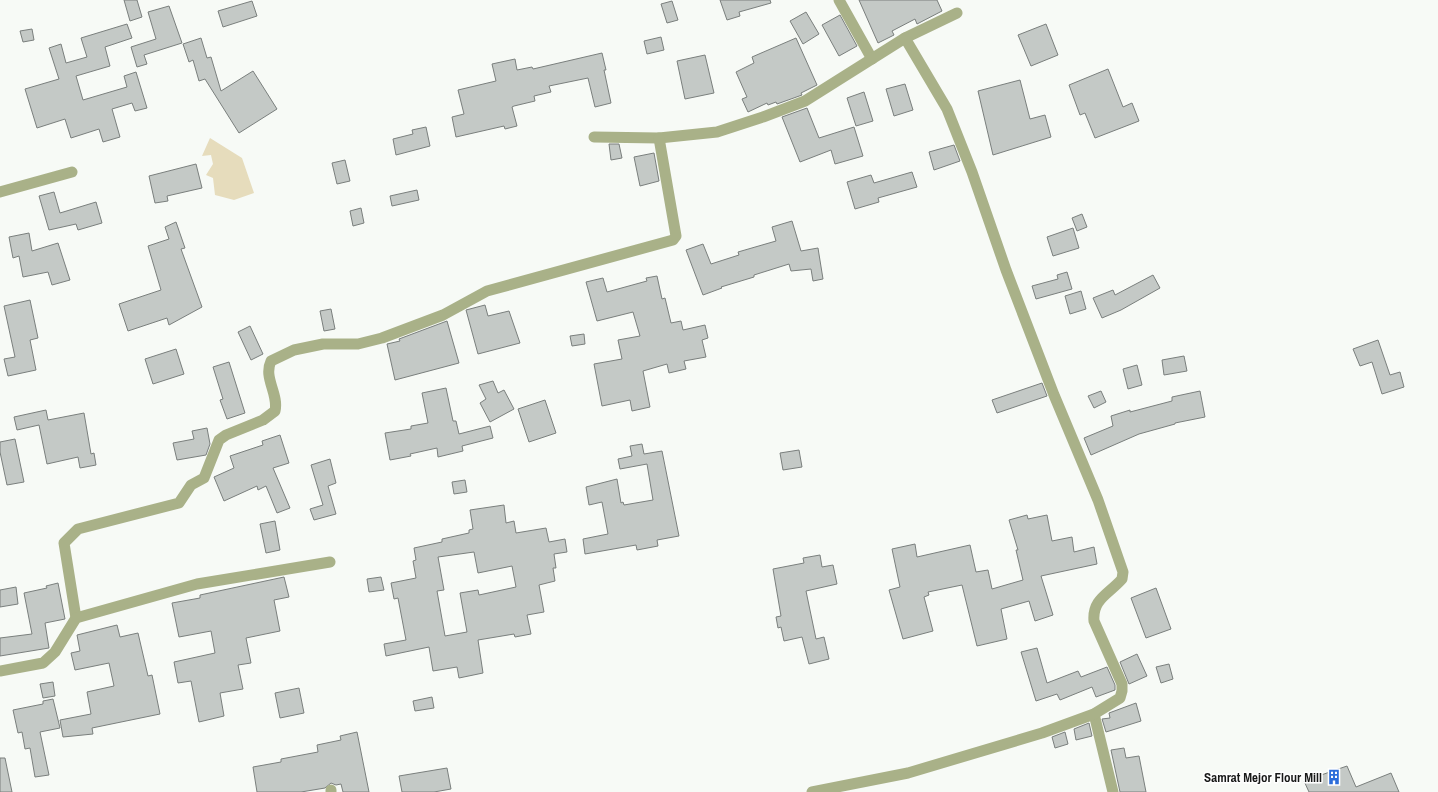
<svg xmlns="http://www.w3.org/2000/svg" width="1438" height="792" viewBox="0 0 1438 792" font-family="'Archivo Narrow',sans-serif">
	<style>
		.green { fill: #e6dcbc }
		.building { fill: #c4c9c6; stroke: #7a7f7d; fill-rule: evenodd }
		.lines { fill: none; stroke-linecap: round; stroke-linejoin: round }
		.minor { stroke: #a9b188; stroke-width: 11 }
		.labels { text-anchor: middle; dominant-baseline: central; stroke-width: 3; stroke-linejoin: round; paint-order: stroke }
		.poi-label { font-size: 13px; font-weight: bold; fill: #181918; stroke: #fff; text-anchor: end }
	</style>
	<rect width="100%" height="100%" fill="#f7faf6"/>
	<!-- green -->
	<path class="green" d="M210,138L242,158L254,193L234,200L215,195L213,178L206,175L213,164L211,155L202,156Z"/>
	<!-- building -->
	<g class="building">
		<path d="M124,0H137L142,17L130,21Z"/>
		<path d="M720,0H770L771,3L739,12L740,16L727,20Z"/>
		<path d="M859,0H937L942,11L917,24L915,19L892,31L894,35L878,43Z"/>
		<path d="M252,1L257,16L223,27L218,11Z"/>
		<path d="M672,1L678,20L667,23L661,4Z"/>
		<path d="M169,6L182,43L144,55L147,64L137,67L131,47L156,39L148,12Z"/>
		<path d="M806,12L819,34L803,44L790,21Z"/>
		<path d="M840,15L857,46L839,56L822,25Z"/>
		<path d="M127,24L132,38L105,47L110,66L76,76L83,100L127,87L124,76L136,72L147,108L135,111L132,103L112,109L120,137L103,142L99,129L71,138L65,119L37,128L25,89L59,79L49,48L61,44L66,63L87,57L81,38Z"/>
		<path d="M1046,24L1058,55L1031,66L1018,35Z"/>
		<path d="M32,29L34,40L23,42L20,31Z"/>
		<path d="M661,37L664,50L647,54L644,41Z"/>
		<path d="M201,38L207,58L211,57L221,91L253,71L277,109L239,133L205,79L199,81L193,60L189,62L183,44Z"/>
		<path d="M796,38L817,85L801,93L802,95L777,104L776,102L768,105L767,103L748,112L742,99L747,97L736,72L754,63L752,57Z"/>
		<path d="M602,53L606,70H604L611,103L595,107L588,78L549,86L551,92L534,96L535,101L514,106L512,107L517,126L505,129L504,126L456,137L452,117L464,114L458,90L496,81L492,64L515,59L517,70L532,67L533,69Z"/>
		<path d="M705,55L714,93L685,99L677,61Z"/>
		<path d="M1108,69L1123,107L1132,103L1139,121L1095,138L1085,113L1080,115L1069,85Z"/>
		<path d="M1020,80L1030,119L1045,115L1051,137L993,155L978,91Z"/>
		<path d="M905,84L913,110L894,116L886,89Z"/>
		<path d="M864,92L873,121L856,126L847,98Z"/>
		<path d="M807,108L819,138L854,127L863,156L835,164L831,150L800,162L782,117Z"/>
		<path d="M426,127L430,146L396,155L393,139L413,134L412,130Z"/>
		<path d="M609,144H619L622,158L611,160Z"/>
		<path d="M954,145L960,161L934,170L929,152Z"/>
		<path d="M654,153L659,181L640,186L634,157Z"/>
		<path d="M345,160L350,181L337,184L332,163Z"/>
		<path d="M196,164L202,188L167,196L168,201L155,203L149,176Z"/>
		<path d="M912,172L917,187L878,198L879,202L855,209L847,182L871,175L874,183Z"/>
		<path d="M417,190L419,200L392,206L390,196Z"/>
		<path d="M54,192L60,213L96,202L102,223L78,230L76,224L49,230L39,196Z"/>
		<path d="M361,208L364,223L353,226L350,211Z"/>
		<path d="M1082,214L1087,227L1077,231L1072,218Z"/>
		<path d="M792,221L801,251L818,248L823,279L813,281L811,269L791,271L789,264L754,275V277L721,287L722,288L703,295L686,250L703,244L711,264L739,255L738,252L776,241L772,227Z"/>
		<path d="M176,222L185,248L181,249L202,307L169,325L167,318L128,331L119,304L161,290L148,246L169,239L165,227Z"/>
		<path d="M1073,228L1079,248L1053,256L1047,237Z"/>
		<path d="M29,233L32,251L58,243L70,280L52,285L48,272L23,277L19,256L13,258L9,237Z"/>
		<path d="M1067,272L1072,289L1036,299L1032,286L1058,279L1057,275Z"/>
		<path d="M1153,275L1160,288L1121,310L1102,318L1093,298L1113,290L1115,295Z"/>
		<path d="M657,276L662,299L665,298L671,323L681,321L683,330L705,325L708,338L702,340L706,357L684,361L686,369L669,373L667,364L643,371L650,407L632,411L630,400L602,406L594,364L622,359L618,340L640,336L633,312L597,321L586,282L603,278L607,292L647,281L646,278Z"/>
		<path d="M1081,291L1086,309L1070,314L1065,296Z"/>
		<path d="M30,300L38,338L30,340L36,370L8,376L4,359L15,357L4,306Z"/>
		<path d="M485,305L488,316L509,311L520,343L478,354L466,310Z"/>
		<path d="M331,309L335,329L324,331L320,311Z"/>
		<path d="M447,321L459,363L395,380L387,344L400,341L399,339Z"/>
		<path d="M250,326L263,354L251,360L238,332Z"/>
		<path d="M584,334L585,344L572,346L570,336Z"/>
		<path d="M1378,340L1390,375L1400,372L1404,387L1382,394L1372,362L1360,366L1353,349Z"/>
		<path d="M176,349L184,374L153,384L145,359Z"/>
		<path d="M1184,356L1187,371L1164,375L1162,360Z"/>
		<path d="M229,362L245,413L227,419L220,400L223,399L213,367Z"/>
		<path d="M1137,365L1142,385L1128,389L1123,369Z"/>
		<path d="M493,381L498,393L504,390L514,409L490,422L480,403L486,399L479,385Z"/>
		<path d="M1042,383L1047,396L997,413L992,400Z"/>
		<path d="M446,388L453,421H456L459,434L490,426L493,438L462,446L463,451L438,457L437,448L410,454L411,456L390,460L385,433L411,429V426L428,423L422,393Z"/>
		<path d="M1101,391L1106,402L1094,408L1088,396Z"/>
		<path d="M1200,391L1205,417L1175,423V424L1139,434L1091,455L1084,438L1113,426L1111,416L1130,410V412L1172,401V397Z"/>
		<path d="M545,400L556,433L529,442L518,409Z"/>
		<path d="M46,410L48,420L84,413L91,454L94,453L96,465L80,468L78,457L47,464L39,425L17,430L14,417Z"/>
		<path d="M207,428L210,444L206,455L177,460L173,443L194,439L192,431Z"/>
		<path d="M280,435L289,463L273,468L290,508L277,513L266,486L258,490L257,486L224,501L214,477L234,468L230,456L263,445L262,441Z"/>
		<path d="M15,439L24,482L7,485L0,452V442Z"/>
		<path d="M642,444L644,454L662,451L679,536L657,540L658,546L637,550L636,545L585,554L583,539L608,534L602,502L589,505L586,487L617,479L621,503L623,502L624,505L653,500L647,464L620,469L618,459L632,456L630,446Z"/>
		<path d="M799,450L802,467L783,470L780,453Z"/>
		<path d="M330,459L336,483L328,486L336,514L314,520L310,509L323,505L311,465Z"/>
		<path d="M465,480L467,492L454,494L452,482Z"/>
		<path d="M504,505L506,523L514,521L516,533L546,528L549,542L565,539L567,552L554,554L556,568H553L555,581L539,585L544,612L527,615L531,634L515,637L514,634L478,640L483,673L459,678L457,667L433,671L429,647L386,656L384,644L406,640L398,598L394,599L391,583L416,578L413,561L416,560L414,548L442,542V539L469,533V530L473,529L470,510ZM474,552L478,573L512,566L516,587L479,595L478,590L460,593L467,632L445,636L437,591L444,590L438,557Z"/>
		<path d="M1027,515L1028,519L1047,515L1052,541L1072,537L1074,552L1094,547L1097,564L1041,576L1053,615L1035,621L1029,601L1001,609L1007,639L977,646L962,585L928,592L929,595L924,597L933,631L903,639L889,590L900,587L892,549L915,544L917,557L970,545L976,572L988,570L992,589L1023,580L1016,550H1018L1009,520Z"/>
		<path d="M275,521L280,550L266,553L260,524Z"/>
		<path d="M820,555L822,567L833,565L837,584L806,591L816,639L824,637L829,659L809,664L802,637L784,641L781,627L778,628L776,617L781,616L773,569L804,563L803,558Z"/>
		<path d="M284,577L289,597L274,600L280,631L246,638L251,663L238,665L243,689L220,693L224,716L199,722L191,681L178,683L174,662L215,653L211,631L179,637L172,603L200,598V595Z"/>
		<path d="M381,577L384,590L369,592L367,579Z"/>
		<path d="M58,583L65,619L45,623L49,648L0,656V638L32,634L24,593L47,588L46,586Z"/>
		<path d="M16,587L18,604L0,607V590Z"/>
		<path d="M1156,588L1171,629L1146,638L1131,598Z"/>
		<path d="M117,625L120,637L138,633L148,676L152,675L160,714L92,728L93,734L63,737L60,720L91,714L87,692L114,686L109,663L75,670L71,653L80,651L77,635Z"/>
		<path d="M1037,648L1047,683L1078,671L1081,677L1107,667L1115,685V690L1096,697L1092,687L1060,700L1057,694L1036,701L1021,652Z"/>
		<path d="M1137,654L1147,676L1129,684L1120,662Z"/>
		<path d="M1169,664L1173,679L1161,683L1156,667Z"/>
		<path d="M53,682L55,696L43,698L40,684Z"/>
		<path d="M299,688L304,713L280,718L275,693Z"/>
		<path d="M432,697L434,708L415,711L413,701Z"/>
		<path d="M53,699L60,728L40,732L49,775L35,777L30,748L25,749L22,732L18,733L13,710L43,704V701Z"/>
		<path d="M1136,703L1141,721L1106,732L1102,719L1110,718L1109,713Z"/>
		<path d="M1089,723L1092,736L1076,740L1074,729Z"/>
		<path d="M357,732L369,792H343L341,784L336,785L331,783L325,788L301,792H257L253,767L281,762V759L318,752L317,745L341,740L340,736Z"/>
		<path d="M1065,732L1068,744L1055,748L1052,737Z"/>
		<path d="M1124,748L1126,758L1139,756L1146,792H1120L1111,750Z"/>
		<path d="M0,758H5L12,792H0Z"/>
		<path d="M1347,766L1356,787L1391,773L1399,792H1309L1304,781Z"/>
		<path d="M447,768L451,789L434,792H402L399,776Z"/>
	</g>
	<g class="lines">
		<!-- minor -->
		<g class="minor">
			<path d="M839,0L872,59"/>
			<path d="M594,137L659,138L717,132L763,117L805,101L905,38L957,13"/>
			<path d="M0,192L72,172"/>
			<path d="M76,618L64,543L78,529L179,503L191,485L204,478L219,440L226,435L263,420L275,411C279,394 263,378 271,361L294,350L323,344H358L382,338L443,315L487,291L673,240L676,236L659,138"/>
			<path d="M0,671L43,663L55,652L76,618L197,584L330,562"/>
			<path d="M1094,714L1113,792"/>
			<path d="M331,790V792"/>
			<path d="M812,792L908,773L1042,733L1094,714L1120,698L1122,691V684L1094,621C1092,599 1109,594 1122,579L1123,572L1098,500L1054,395L1006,270L972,172L947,109L905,38"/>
		</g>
	</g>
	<!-- icons -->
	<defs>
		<g id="building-bare" transform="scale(1.2)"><path d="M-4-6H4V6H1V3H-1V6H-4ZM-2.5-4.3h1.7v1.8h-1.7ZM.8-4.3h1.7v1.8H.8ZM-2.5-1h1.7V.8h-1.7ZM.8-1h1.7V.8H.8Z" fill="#2c6dda" stroke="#fff" stroke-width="2.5" paint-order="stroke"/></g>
	</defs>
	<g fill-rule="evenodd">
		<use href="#building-bare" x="1334" y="777"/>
	</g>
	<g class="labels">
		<!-- poi labels -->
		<g class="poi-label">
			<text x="1322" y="777">Samrat Mejor Flour Mill</text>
		</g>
	</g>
</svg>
